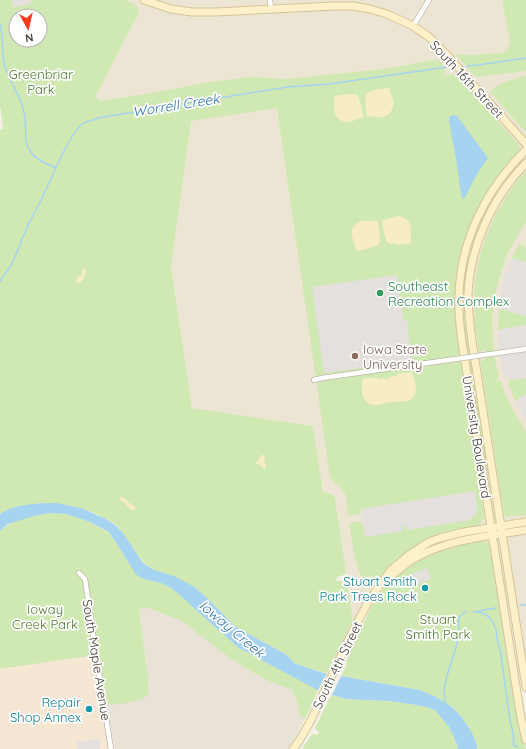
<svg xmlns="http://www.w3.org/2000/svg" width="526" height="749" viewBox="0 0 526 749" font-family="Quicksand,sans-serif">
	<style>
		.residential { fill: #e8e2d7 }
		.commercial { fill: #f6e7d4 }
		.education { fill: #ede5d3 }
		.green { fill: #d0e8b2; fill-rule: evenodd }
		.sand { fill: #f8ecc5 }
		.parking { fill: #e3e0dd }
		.water { fill: #a5d3f0 }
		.pier { fill: #f4f0e9 }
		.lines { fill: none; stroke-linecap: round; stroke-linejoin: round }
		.stream { stroke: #a5d3f0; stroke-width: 1.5 }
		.street-casing { stroke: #c0b8ab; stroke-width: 6 }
		.secondary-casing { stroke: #d4c499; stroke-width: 9 }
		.street { stroke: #fff; stroke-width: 4.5 }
		.secondary { stroke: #fef0c8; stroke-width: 7 }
		.street-bridge-casing { stroke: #c0b8ab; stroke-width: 6; stroke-linecap: butt }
		.street-bridge { stroke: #fff; stroke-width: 4.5 }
		.leisure-dot { fill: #2e9e5b; stroke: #fff; stroke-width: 1.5 }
		.education-dot { fill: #8d6e63; stroke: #fff; stroke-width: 1.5 }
		.culture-dot { fill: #0f9aa8; stroke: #fff; stroke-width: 1.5 }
		.labels { text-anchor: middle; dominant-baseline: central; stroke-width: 3.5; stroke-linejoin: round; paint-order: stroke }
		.park-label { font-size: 13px; fill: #497a2a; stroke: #fff }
		.street-label { font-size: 13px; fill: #484137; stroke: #fff }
		.leisure-label { font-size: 13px; fill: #27864d; stroke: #fff; text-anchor: start }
		.education-label { font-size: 13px; fill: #785e54; stroke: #fff; text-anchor: start }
		.culture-label { font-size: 13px; fill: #0d838f; stroke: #fff; text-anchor: end }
		.water-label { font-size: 14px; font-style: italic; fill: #2e79ac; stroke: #fff }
	</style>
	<rect width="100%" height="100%" fill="#f4f0e9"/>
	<!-- residential -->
	<path class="residential" d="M139,608H149L183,622L247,669L264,679L292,690L297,701L299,715L305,719L297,734L288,749H115L107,705H109L149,694L148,678Z"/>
	<!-- commercial -->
	<path class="commercial" d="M93,655L105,726L111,749H0V669Z"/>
	<!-- education -->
	<path class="education" d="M123,0H526V687L513,604L502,606L491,528L464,532L409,555L373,595L353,621L335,498L332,494L323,492L313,426L192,408L171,267L191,120L67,121Z"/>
	<!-- green -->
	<g class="green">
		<path d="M0,0H124L133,3L138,7L139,12L95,97L100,101L153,93L209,82L251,77L286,79L385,69L418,63L431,60H439L444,66L445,73L442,76L457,74L519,145L520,148L518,154L484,199L457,288L481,477V491L484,516V520H482L480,524L481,525L479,526L451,532L388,569L373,586H371C355,578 352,539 349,523L362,521L365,536L403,530V526H406L407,530L475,492L361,509V513L360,514L348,516C347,508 348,495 342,489C338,484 333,483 330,477L277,108L191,121L171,267L192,408L313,426L323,492L332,494L335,498L346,573L344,575L337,577L335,580L344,582L348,588L353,621L327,673L308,668L294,663L287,655L236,627L205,596L193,586L154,570L143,562C134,551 126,535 116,525C110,520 102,517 94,513C70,503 43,500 17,507C11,509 5,510 0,514V130L3,129L0,105ZM16,16H40V40H16Z"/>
		<path d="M502,0H526V71L476,77L455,54L471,55L502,53L508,48L510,41Z"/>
		<path d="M526,76V132L511,116L490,92C498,83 514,78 526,76Z"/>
		<path d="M526,171V222L513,243L507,255L500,276L496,291L492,317L493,343L494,351L486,353L485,350L480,351V353L479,354C477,338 474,323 474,308C473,257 492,209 526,171Z"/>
		<path d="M485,209H486L471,260L472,355H467C466,345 464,335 463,325C460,295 464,262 474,234C477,225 482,217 485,209Z"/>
		<path d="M519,243L526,248V262L512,258Z"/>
		<path d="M499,309L526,316V325L498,330Z"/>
		<path d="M494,355L499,377L497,378L498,382L501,381L506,396L514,412L526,432V515L508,517L504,515L480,358L481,360L486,359V357Z"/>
		<path d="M468,359H472L497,518H495L489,479L483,457Z"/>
		<path d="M526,378V394L515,401L508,384H509V380Z"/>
		<path d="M54,513L66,514L90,522L109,532L117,544L128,561L144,579L161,583L171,588L182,597L206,619L227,637L259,658L318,690L305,719L299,715L297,701L292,690L264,679L247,669L216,648L199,634L183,622L149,608L139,609L148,678L149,694L143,699L128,703L109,705L106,704L96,655L0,669V531C3,529 5,527 8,525C18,518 41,514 54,513Z"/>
		<path d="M482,540L487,541L491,545L520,728L526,749H477V745L467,725L461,716L452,707L436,697L420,690L341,676L347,664L345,663L373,603L384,588L390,580L405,566L435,551Z"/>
		<path d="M331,695L346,699L388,701L410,704L427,707L436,711L444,721L449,727L457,744L458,749H302L312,734L318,735L319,731L316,730L315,728Z"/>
	</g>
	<!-- sand -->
	<g class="sand">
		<path d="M389,88C390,93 392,95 393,100C395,107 390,116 383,117C379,118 377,117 373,116C371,116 369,117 367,117L365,103L366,102L365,96L368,92L374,91V90Z"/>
		<path d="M349,94V95L356,94L359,97L360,103H361L363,118C363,118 358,119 357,119C354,120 352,122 348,122C340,123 334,116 334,108C334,104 335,101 334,96Z"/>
		<path d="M398,216C415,219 410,231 411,243L396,245V243L390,244L386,241L385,235H384L382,220C388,220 392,217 398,216Z"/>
		<path d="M361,221C367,220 372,222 378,221L380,236H379L380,242L377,246L371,247V248L356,251C354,239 346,228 361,221Z"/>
		<path d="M84,268L86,270L85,275L81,282L77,283L76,280L78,278V277L82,275V271Z"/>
		<path d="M412,372C413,379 418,386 415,394C410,405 400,400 390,402C381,403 372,410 365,400C360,394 363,386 362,379L377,377V379L384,378L387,380L390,377L397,376V374Z"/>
		<path d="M261,455H263L265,457L264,461L266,465V467L264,469L260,465L256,464V462L259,460Z"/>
		<path d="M121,497C125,498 126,500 129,503C132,505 133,504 135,507V510H131L129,507L125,504L124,502L121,501L120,498Z"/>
	</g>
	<!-- parking -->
	<g class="parking">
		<path d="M12,0H31V4L13,7Z"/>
		<path d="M513,259L526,262V316L500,309L501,306H499L503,282L507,269Z"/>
		<path d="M397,275L403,320H407L412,361L324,373L312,287Z"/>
		<path d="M526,325V378L509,380L508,377L505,378L501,359L498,333H500L499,330Z"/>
		<path d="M526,394V421L515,401Z"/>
		<path d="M475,491L477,507V512L474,516L471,519L466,521L407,530L406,526H403V531L365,537L361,509Z"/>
		<path d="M427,568L431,579L416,585L412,574Z"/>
		<path d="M99,739L100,749H77L76,742Z"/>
	</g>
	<!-- water -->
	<g class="water">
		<path d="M453,115L457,116L488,158L477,174L464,199L462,198L461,194L456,159L449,121V118L450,116Z"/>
		<path d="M44,503H57L81,508L106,519L115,525L123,533L143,563L154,570L174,576L193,586L205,596L236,627L287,655L294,663L308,668L324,673L420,690L436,697L452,707L461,716L467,725L472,733L477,745V749H458L457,744L449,727L444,721L436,711L427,707L410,704L388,701L346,699L321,692L239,648L206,619L182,597L171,588L161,583L144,579L138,576L135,573L117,544L109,532L90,522L66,514L54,513L44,514L34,516L8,524L0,531V514C12,506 29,504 44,503Z"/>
	</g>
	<!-- pier -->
	<path class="pier" d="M328,671L342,674L331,697L317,692Z"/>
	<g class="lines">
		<!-- stream -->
		<g class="stream">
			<path d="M0,24C4,38 1,53 5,67C11,85 23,99 25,118C27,131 23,140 30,151C36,160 47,164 56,168"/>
			<path d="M467,66L478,65L526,58"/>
			<path d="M0,282C3,275 8,271 11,265C14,260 16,254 18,249C20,245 22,244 21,240C25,235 26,229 29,223C39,205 48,186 56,167C62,156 72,132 81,125C86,121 93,121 98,118L287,87L330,84L447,67"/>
			<path d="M520,605H526"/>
			<path d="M478,611L496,608"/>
			<path d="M473,612C483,610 492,618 495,627C498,633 496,638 498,643C498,646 499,647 500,649L510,720L513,733L514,746L518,747"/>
			<path d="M443,704L445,701L444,689L447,676L457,644L459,629L458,623L459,617L464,613L466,612"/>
		</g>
		<!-- street casing -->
		<g class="street-casing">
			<g id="street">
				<path d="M270,0L271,9"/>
				<path d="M413,26L429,0"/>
				<path d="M314,380L322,378"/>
				<path d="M79,573L85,579L96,655L111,749"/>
			</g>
		</g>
		<!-- secondary casing -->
		<g class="secondary-casing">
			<g id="secondary">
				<path d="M144,0L171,9L192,12H215L334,6H353L370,9L387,14L413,26L429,37L447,55L526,144"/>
				<path d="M526,150C486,189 460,241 459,297C458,312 460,327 462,342L521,718L526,740"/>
				<path d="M526,163C492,198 470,246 468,295C468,311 470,326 472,341L526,687"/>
				<path d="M388,578C397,572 405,563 415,558C448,539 489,536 526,530"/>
				<path d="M293,749L299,741L310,722L349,639L368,602L390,571L409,555L429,542L440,538L464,532L526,522"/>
			</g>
		</g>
		<!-- street -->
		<use href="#street" class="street"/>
		<!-- secondary -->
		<use href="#secondary" class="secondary"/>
		<!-- street-bridge casing -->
		<g class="street-bridge-casing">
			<path id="street-bridge" d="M322,378L526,349"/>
		</g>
		<!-- street-bridge -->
		<use href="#street-bridge" class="street-bridge"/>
	</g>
	<!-- markers -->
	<circle class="leisure-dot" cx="380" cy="293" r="4"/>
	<circle class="education-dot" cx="355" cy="356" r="4"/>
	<g class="culture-dot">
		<circle cx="425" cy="588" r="4"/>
		<circle cx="89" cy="709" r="4"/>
	</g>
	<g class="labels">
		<!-- park labels -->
		<g class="park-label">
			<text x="41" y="74">Greenbriar<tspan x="41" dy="15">Park</tspan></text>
			<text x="45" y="609">Ioway<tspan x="45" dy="15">Creek Park</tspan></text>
			<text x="438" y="619">Stuart<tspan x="438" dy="15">Smith Park</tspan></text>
		</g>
		<!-- street labels -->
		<g class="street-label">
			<text transform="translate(467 79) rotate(47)">South 16th Street</text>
			<text transform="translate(477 437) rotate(81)">University Boulevard</text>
			<text transform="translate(97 660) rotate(81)">South Maple Avenue</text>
			<text transform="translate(337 665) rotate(-64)">South 4th Street</text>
		</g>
		<!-- leisure labels -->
		<g class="leisure-label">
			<text x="388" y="286">Southeast<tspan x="388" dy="15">Recreation Complex</tspan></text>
		</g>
		<!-- education labels -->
		<g class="education-label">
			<text x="363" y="349">Iowa State<tspan x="363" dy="15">University</tspan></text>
		</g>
		<!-- culture labels -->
		<g class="culture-label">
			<text x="417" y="581">Stuart Smith<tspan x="417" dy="15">Park Trees Rock</tspan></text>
			<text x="81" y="702">Repair<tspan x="81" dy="15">Shop Annex</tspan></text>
		</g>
		<!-- water labels -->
		<g class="water-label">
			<text transform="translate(176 105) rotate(-9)">Worrell Creek</text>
			<text transform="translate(232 629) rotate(40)">Ioway Creek</text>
		</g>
	</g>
	<!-- north arrow -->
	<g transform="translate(28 28) rotate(172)"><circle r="19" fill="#ffffff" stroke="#b6b3af"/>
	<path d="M0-3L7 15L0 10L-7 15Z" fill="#f9391b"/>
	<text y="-6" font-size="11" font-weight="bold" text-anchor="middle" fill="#484137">N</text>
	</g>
</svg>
